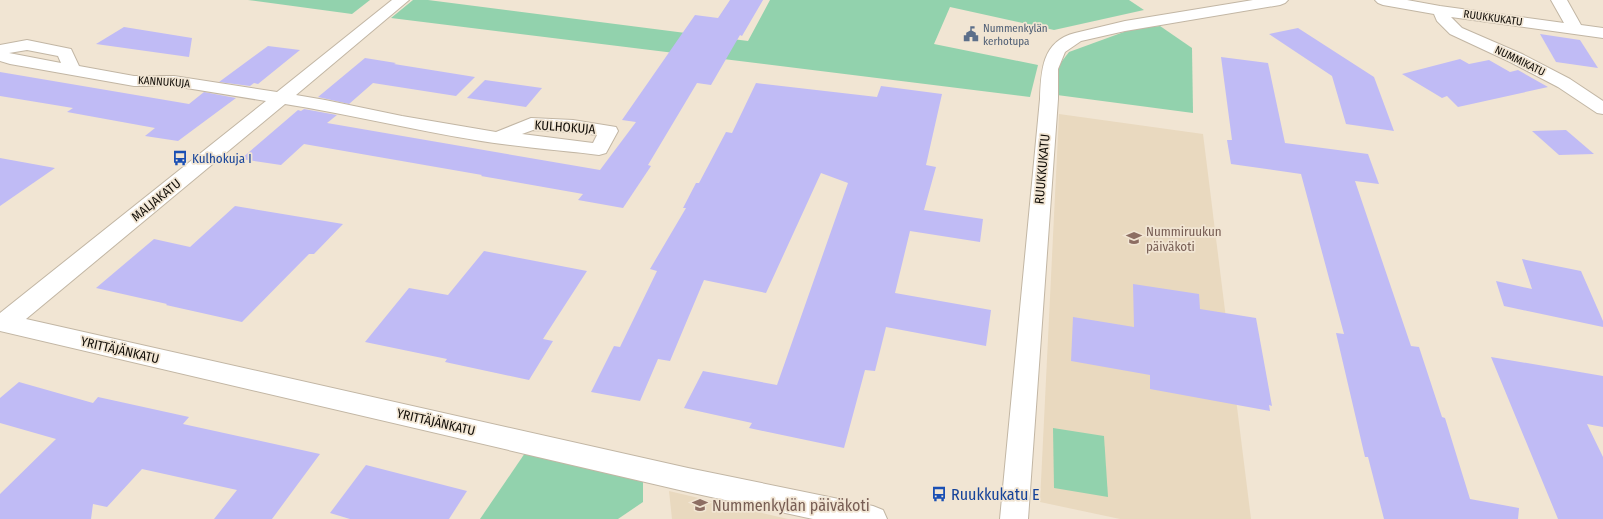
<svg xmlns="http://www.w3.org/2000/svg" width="1603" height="519" viewBox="0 0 1603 519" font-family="'Fira Sans Condensed',sans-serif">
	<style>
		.built { fill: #e9d9bf }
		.green { fill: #92d2ad }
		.building { fill: #c0bbf5 }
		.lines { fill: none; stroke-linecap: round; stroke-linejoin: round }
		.minor-casing { stroke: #c2b6a4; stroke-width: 2 }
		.minor { fill: #fff; fill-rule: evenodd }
		.labels { text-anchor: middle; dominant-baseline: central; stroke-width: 3.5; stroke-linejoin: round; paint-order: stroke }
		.far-street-label { font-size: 11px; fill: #120e08; stroke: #f1e5d3 }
		.far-service-label { font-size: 11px; fill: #4e5e75; stroke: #f1e5d3; text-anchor: start }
		.street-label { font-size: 13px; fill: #120e08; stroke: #f1e5d3 }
		.transit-label { font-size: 13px; fill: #164399; stroke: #f1e5d3; text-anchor: start }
		.education-label { font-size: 13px; fill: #785e54; stroke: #f1e5d3; text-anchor: start }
		.near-transit-label { font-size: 16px; fill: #164399; stroke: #f1e5d3; text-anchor: start }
		.near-education-label { font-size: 16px; fill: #785e54; stroke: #f1e5d3; text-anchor: start }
	</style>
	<rect width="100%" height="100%" fill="#f1e5d3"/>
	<!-- built -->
	<g class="built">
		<path d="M1059,114L1203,134L1251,519H1120L1040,502Z"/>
		<path d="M669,491L788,519H672Z"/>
	</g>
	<!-- green -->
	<g class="green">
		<path d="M248,0H370L352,14Z"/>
		<path d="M413,0H428L748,41L770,0H1129L1144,10L1054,30L950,7L934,44L1038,65L1030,97L391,18Z"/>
		<path d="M1160,26L1192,48L1193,113L1057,95L1056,69L1069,52L1132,29Z"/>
		<path d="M1053,428L1104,436L1108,497L1054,488Z"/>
		<path d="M525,453L643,479V502L618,519H480Z"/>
	</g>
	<!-- building -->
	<g class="building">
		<path d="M730,0H763L742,36L740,35L711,85L697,83L648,165L651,166L623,208L578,200L583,194L481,176L482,175L304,144L281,165L241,159L298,110L301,111L304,109L337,115L327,123L600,170L636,122L622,120L695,15L718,18Z"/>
		<path d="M124,27L192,38L189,57L96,44Z"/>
		<path d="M1298,28L1374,77L1394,131L1346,124L1332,76L1269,34Z"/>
		<path d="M1540,34L1580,40L1598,68L1556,62Z"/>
		<path d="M268,46L300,50L258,84L254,83L250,86L219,82Z"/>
		<path d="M1221,57L1268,63L1285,143L1368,154L1379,184L1355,181L1411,346L1419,347L1442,417L1445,418L1470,499L1519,508L1518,519H1384L1368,457H1365L1336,333L1344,334L1301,174L1231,164L1227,140H1232Z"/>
		<path d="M365,58L396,63L394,64L475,77L456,96L373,83L349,104L318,97Z"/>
		<path d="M1460,59L1469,64L1489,60L1510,72L1518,70L1548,87L1458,107L1447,96L1442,98L1402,74Z"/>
		<path d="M0,72L189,104L204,92L236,98L178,141L145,136L155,128L67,112L73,108L0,96Z"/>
		<path d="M485,80L542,88L526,107L467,98Z"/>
		<path d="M756,83L877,97L881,86L942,94L926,165L936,167L924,210L983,219L980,242L910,231L895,293L991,310L986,346L886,327L875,371L865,370L844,448L749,428L752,423L684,408L703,371L777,385L848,183L821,173L766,293L704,280L670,361L658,359L640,401L591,392L614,346L620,347L657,271L650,269L686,208H683L696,183H699L726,132L732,133Z"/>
		<path d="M1566,130L1594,154L1559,155L1532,131Z"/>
		<path d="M0,158L55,168L0,206Z"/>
		<path d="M235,206L343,224L314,254H309L242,322L166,305L167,304L96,288L154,239L190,247Z"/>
		<path d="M484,251L587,271L543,339L553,341L529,380L445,362L447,359L365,342L409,288L448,295Z"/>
		<path d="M1522,259L1581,271L1603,321V327L1504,306L1496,281L1532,289Z"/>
		<path d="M1133,284L1199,294L1200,309L1256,318L1272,406L1269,405L1270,411L1150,389V375L1071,361L1073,317L1134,327Z"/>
		<path d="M1491,357L1603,376V427L1587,424L1603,457V519H1558Z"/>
		<path d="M19,382L93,403L98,397L189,417L183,424L320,454L272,519H214L237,490L142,469L107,507L93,504L91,519H0V494L56,439L0,423V398Z"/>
		<path d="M366,465L467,491L449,519H350L330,513Z"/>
	</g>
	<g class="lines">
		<!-- minor casing -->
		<g class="minor-casing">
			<g id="minor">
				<path d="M392,0H409L296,95L325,100L402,116L496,132L531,118L573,120L616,127L618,131L606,153L599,155C558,150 516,147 475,140C412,130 349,114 285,104L26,319L688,468L873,506L883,510L887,519H813L688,492L0,331V313L266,101L174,86H134L10,64L0,61V45L27,40L71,49L79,66L134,76H174L277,92ZM27,50L58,56L61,63L9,53ZM533,130L573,132L597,135L593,143L522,134Z"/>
				<path d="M1253,0H1288L1285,3L1280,5L1125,31L1081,41L1065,52L1058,69V99L1028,519H1000L1040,99C1041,71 1042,41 1075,33L1125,21Z"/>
				<path d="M1375,0H1407L1440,6L1564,23L1551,0H1567L1581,25L1603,28V38L1451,17L1462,28L1522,54L1570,79L1603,101V114L1597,113L1558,87L1510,62L1450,34L1437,21L1434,14L1383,5L1378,3Z"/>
			</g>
		</g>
		<!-- minor -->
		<use href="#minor" class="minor"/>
	</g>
	<!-- icons -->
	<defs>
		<g id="civic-bare" transform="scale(1.2)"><path d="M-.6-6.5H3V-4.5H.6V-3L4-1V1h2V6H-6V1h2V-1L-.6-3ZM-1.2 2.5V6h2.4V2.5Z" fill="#5c6f8a" stroke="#f1e5d3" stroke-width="2.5" paint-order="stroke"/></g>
		<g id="bus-bare" transform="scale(1.2)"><path d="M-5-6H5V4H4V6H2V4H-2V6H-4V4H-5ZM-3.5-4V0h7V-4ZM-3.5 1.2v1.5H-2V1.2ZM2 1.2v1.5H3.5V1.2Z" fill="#1a4fb4" stroke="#f1e5d3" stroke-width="2.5" paint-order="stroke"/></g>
		<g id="school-bare" transform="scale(1.2)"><path d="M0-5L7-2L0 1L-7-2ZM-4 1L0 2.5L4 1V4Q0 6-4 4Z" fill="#8d6e63" stroke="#f1e5d3" stroke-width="2.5" paint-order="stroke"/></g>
	</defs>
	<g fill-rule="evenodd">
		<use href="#civic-bare" x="971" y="34"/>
		<use href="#bus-bare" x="180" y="158"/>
		<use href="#school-bare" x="1134" y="238"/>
		<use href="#bus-bare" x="939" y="494"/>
		<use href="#school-bare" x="700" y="505"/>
	</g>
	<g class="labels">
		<!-- far-street labels -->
		<g class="far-street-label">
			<text transform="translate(1493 18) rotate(8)">RUUKKUKATU</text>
			<text transform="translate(1520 61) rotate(26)">NUMMIKATU</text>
			<text transform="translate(164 82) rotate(4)">KANNUKUJA</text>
		</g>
		<!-- far-service labels -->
		<g class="far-service-label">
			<text x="983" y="28">Nummenkylän<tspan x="983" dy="13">kerhotupa</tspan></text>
		</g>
		<!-- street labels -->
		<g class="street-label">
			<text transform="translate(565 127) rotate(4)">KULHOKUJA</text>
			<text transform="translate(1042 169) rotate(-85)">RUUKKUKATU</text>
			<text transform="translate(156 200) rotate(-39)">MALJAKATU</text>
			<text transform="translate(120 350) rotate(13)">YRITTÄJÄNKATU</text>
			<text transform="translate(436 422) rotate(13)">YRITTÄJÄNKATU</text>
		</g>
		<!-- transit labels -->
		<g class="transit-label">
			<text x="192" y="158">Kulhokuja I</text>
		</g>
		<!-- education labels -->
		<g class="education-label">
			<text x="1146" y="231">Nummiruukun<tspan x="1146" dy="15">päiväkoti</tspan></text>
		</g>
		<!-- near-transit labels -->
		<g class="near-transit-label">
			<text x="951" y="494">Ruukkukatu E</text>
		</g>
		<!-- near-education labels -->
		<g class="near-education-label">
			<text x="712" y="505">Nummenkylän päiväkoti</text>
		</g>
	</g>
</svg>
